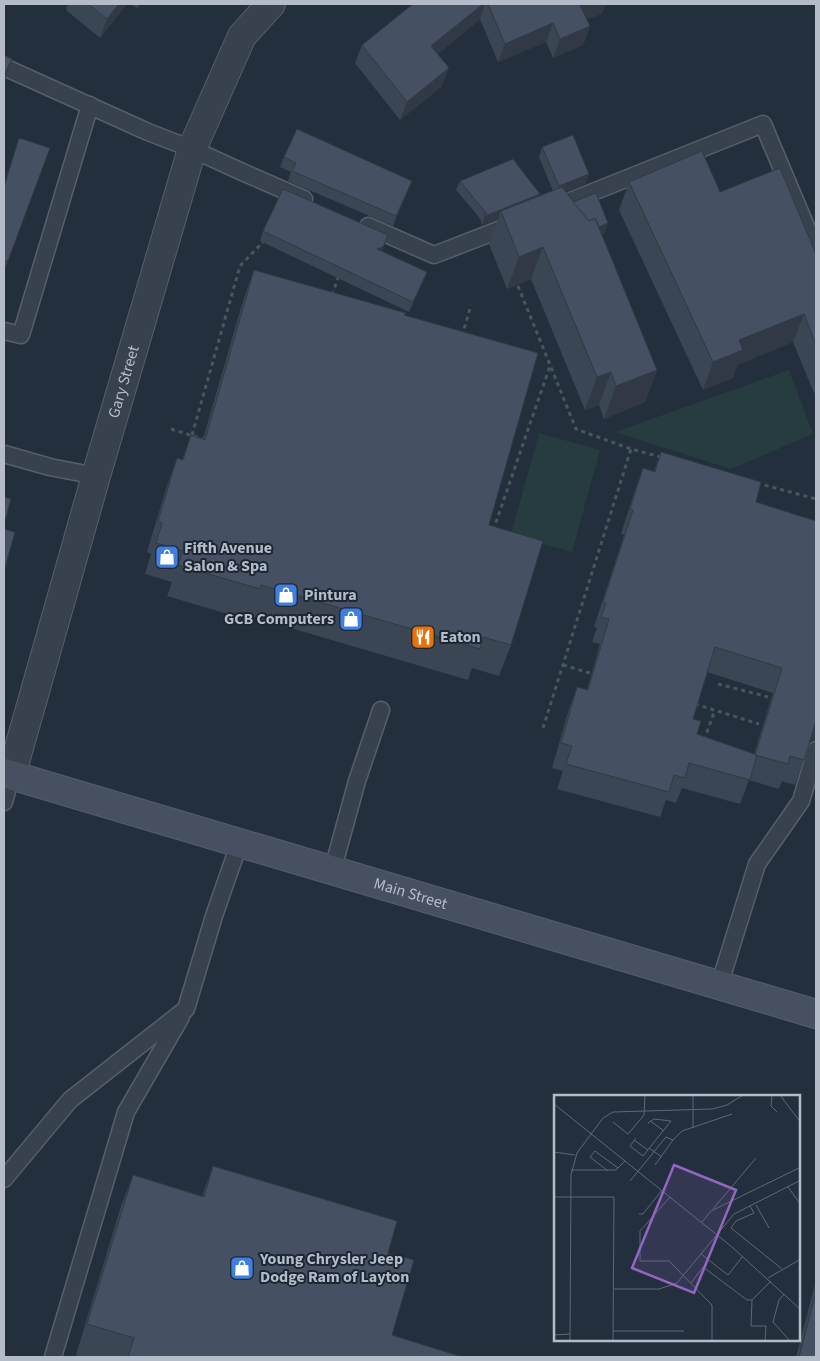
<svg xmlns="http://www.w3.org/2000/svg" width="820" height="1361" viewBox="0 0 820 1361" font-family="'Source Sans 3',sans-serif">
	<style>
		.green { fill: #263c3f }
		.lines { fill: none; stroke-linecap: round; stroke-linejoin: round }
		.service-casing { stroke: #565f6c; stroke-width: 19 }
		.minor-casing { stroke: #565f6c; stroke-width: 30 }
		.secondary-casing { stroke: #565f6c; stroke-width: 30 }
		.path { stroke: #44595c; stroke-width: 3; stroke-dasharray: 4 4; stroke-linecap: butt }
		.service { stroke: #38414e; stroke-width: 16 }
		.minor { stroke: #38414e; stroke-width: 28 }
		.secondary { stroke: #465061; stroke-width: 28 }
		.wall { fill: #3b4654; fill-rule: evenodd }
		.shaded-wall { fill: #303945 }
		.building { fill: #455162; stroke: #303945 }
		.labels { text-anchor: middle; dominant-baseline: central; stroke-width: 4; stroke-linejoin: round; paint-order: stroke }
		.street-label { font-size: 16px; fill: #b4bcc9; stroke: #1d2633 }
		.poi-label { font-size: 16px; font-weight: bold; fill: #b4bcc9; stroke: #1d2633; text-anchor: start }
		.inset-road { fill: none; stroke: #5e6776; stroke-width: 1 }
		.view { fill: #9266c3; fill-opacity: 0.15; stroke: #9266c3; stroke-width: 2.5 }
		.inset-edge { fill: none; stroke: #b4bcc9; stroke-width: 2.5 }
	</style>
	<rect width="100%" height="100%" fill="#242f3e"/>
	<!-- green -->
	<g class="green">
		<path d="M789,370L813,434L731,469L615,432Z"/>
		<path d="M539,433L600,450L572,552L511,535Z"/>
	</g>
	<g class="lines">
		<!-- service casing -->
		<g class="service-casing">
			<g id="service">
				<path d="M4,67L148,132L192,149L240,171L304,199"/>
				<path d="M553,208L763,124L816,250"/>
				<path d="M368,226L434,255L514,224"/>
				<path d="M4,331L21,335L90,105"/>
				<path d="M4,454L50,467L96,476"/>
				<path d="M4,802L11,776"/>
				<path d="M332,872L357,781L381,710"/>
				<path d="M719,986L757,864L801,801L816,750"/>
				<path d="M4,1179L70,1100L186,1009L214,916L239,844"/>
				<path d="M53,1357L126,1112L181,1017"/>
			</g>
		</g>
		<!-- minor casing -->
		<g class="minor-casing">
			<g id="minor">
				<path id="s1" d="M11,776L96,476L192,149L242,36L271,4"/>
			</g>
		</g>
		<!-- secondary casing -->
		<g class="secondary-casing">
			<g id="secondary">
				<path id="s2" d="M4,773L816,1014"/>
			</g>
		</g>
		<!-- path -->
		<g class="path">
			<path d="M518,286L576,429L631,449L661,457"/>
			<path d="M332,295L339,275"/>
			<path d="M462,336L471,305"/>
			<path d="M171,429L206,440"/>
			<path d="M192,435L240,266L264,241"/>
			<path d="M757,483L816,499"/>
			<path d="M492,527L494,528L550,366"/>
			<path d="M563,665L593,674"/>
			<path d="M718,684L768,697"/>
			<path d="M695,704L759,724"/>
			<path d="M543,728L631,449"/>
			<path d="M704,740L715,710"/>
		</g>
		<!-- service -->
		<use href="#service" class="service"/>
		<!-- minor -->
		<use href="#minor" class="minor"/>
		<!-- secondary -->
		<use href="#secondary" class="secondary"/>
	</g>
	<!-- wall -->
	<g class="wall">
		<path d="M68,4H127L100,38L66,10Z"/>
		<path d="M130,4H140L137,8Z"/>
		<path d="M413,4H608L605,5L602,14L586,19L590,26L583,45L553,58L546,42L498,62L480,19L438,54L442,86L400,120L355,63L362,45Z"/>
		<path d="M19,138L50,148L4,271V185Z"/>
		<path d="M542,147L589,174L585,184L565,192L573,202L605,233L602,234L657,370L645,402L604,419L599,405L585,410L531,279L507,289L489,244L498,219L482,225L481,223V221L478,216L456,190L460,181L540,194L539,196L553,191L539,157Z"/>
		<path d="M284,157L412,181L393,226L288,181L291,172L280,167Z"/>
		<path d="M629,182L720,192L816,254V392L814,393L793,342L737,365L733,378L703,390L619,210Z"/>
		<path d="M263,231L384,244L382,251L427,272L423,282L409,312L260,241Z"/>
		<path d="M254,270L405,316L489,525L511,645L499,676L472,668L468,680L250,616L248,620L167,596L172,582L145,574L151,554L147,552L166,489L177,458L182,460L191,435L203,439L243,301Z"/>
		<path d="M661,452L756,502L813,740L809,743L804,760L795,785L782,781L779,789L749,780L740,804L682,788L676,803L666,800L660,817L557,789L563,771L552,768L568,712L577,687L587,690L600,644L592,642L597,628L594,627L624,535L621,534L634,493L643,468L654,471ZM707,672L773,693L754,754L697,734L693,719Z"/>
		<path d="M213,1166L388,1253L392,1335L462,1357H82L76,1355L121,1206L133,1175L202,1196Z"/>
		<path d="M816,1281V1357H796Z"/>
	</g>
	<!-- shaded-wall -->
	<g class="shaded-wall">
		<path d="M119,4H127L100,38L107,19Z"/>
		<path d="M483,4H485L480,19L425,65L431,46Z"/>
		<path d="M584,4H608L605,5L602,14L574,23L580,5Z"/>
		<path d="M553,23L546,42L498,62L505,44Z"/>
		<path d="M590,26L583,45L553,58L560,39Z"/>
		<path d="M12,59L4,82V75Z"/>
		<path d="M449,68L442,86L400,120L407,102Z"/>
		<path d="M589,174L585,184L555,196L559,186Z"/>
		<path d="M412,181L408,190L393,226L396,216Z"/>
		<path d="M540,194L537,203L501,211L498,219L482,225L485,216Z"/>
		<path d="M608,223L605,233L577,245L580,236Z"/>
		<path d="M388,235L384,244L379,256L377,249Z"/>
		<path d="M543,247L531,279L507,289L519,257Z"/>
		<path d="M427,272L423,282L409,312L413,302Z"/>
		<path d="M804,314L793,342L737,365L733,378L703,390L713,362L739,340Z"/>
		<path d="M657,370L645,402L604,419L616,386Z"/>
		<path d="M611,372L599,405L585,410L597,377Z"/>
		<path d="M816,721V740H813L809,743Z"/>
	</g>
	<!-- building -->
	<g class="building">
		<path d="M88,4H119L107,19Z"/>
		<path d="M413,4H483L431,46L449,68L407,102L362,45Z"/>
		<path d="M488,4H584L580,5L590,26L560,39L553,23L505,44Z"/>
		<path d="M4,55L12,59L4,75Z"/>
		<path d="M297,129L412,181L396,216L292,171L296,163L284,157Z"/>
		<path d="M573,135L589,174L559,186L542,147Z"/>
		<path d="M19,138L50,148L8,261L4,260V187Z"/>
		<path d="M702,151L720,192L780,168L816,254V345L804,314L739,340L743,350L713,362L629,182Z"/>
		<path d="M513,159L540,194L485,216L484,213L487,214L481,207L460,181Z"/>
		<path d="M562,187L589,221L595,218L657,370L616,386L611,372L597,377L543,247L519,257L501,211Z"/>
		<path d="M283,189L388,235L383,247L377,249L427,272L413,302L263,231Z"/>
		<path d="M596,193L608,223L599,227L595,218L589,221L573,202Z"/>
		<path d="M254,270L406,313L404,315L538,353L489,525L543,541L511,645L483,637L480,649L261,585L260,589L178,565L183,551L156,543L162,523L158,521L177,458L183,460L191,435L205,440Z"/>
		<path d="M661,452L761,482L756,502L816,521V721L804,760L790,756L788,764L755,755L782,668L715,647L693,719L701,721L697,734L757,755L750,780L689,763L685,778L674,775L669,792L566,764L572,746L561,743L577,687L588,690L609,619L601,617L606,603L603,602L633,510L630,509L643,468L655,472Z"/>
		<path d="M4,497L11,499L4,525Z"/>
		<path d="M4,529L15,532L4,571Z"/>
		<path d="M213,1166L397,1221L388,1253L414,1260L392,1335L462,1357H128L134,1338L87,1324L133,1175L204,1197Z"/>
		<path d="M816,1292V1357H799Z"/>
	</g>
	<!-- icons -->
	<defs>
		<g id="shop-square" transform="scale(1.25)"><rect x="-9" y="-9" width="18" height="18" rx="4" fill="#3f7fe0" stroke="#1d2633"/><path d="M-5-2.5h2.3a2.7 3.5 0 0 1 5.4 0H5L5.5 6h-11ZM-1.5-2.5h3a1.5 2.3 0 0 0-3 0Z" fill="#fff"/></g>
		<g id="restaurant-square" transform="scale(1.25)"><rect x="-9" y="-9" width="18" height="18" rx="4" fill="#e8710a" stroke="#1d2633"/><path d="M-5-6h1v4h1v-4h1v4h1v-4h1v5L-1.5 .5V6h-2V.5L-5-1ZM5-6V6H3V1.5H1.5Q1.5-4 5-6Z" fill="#fff"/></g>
	</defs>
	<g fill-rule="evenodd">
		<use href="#shop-square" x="167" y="557"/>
		<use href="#shop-square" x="286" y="595"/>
		<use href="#shop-square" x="351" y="619"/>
		<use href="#restaurant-square" x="423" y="637"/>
		<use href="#shop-square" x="242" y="1268"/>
	</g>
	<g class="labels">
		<!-- street labels -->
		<g class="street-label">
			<text stroke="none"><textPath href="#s1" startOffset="410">Gary Street</textPath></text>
			<text stroke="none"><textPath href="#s2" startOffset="424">Main Street</textPath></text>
		</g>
		<!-- poi labels -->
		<g class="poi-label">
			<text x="184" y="548">Fifth Avenue<tspan x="184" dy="18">Salon &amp; Spa</tspan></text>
			<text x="304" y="595">Pintura</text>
			<text x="334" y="619" text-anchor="end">GCB Computers</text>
			<text x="440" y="637">Eaton</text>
			<text x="260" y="1259">Young Chrysler Jeep<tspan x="260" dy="18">Dodge Ram of Layton</tspan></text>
		</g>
	</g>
	<!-- overview -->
	<g transform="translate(554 1095)">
		<rect width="246" height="246" fill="#242f3e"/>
		<path class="inset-road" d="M102,0H174M139,0V33M218,0L217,11L223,17M226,0L247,28M0,9L178,152L247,215M96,26L110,36M59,27L74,39L90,20L91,0M82,43L76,51L89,61L117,26L100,24L94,28M80,45L94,55M119,45L128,36L178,19M95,53L108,62M0,57L21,60M17,75H62L71,66M54,76L36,62L41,56L64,73M76,86L112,42L119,45L101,70M234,92L247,110M0,102H60L59,246M116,102L86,136V166H115L158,210V246M202,110L215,133M196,111L200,118L182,126L177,133L228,174M159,114L202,63M85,119H89L108,95M148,127L157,116L247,72M147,159L174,180L189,161M214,183L247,164M137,188L149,172L193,205H198M60,194H105L123,188L180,119L247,85M230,199L225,205L219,227L236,246M59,236H130M0,240L16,239M16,246L17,80L23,58L49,23L59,17L158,14L173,10L189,0M211,246L212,231H197L198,205L217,186"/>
		<path class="view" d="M120,70L182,95L140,198L78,173Z"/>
		<rect width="246" height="246" class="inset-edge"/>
	</g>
	<!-- border -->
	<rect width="820" height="1361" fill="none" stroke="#b4bcc9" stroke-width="10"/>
</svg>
